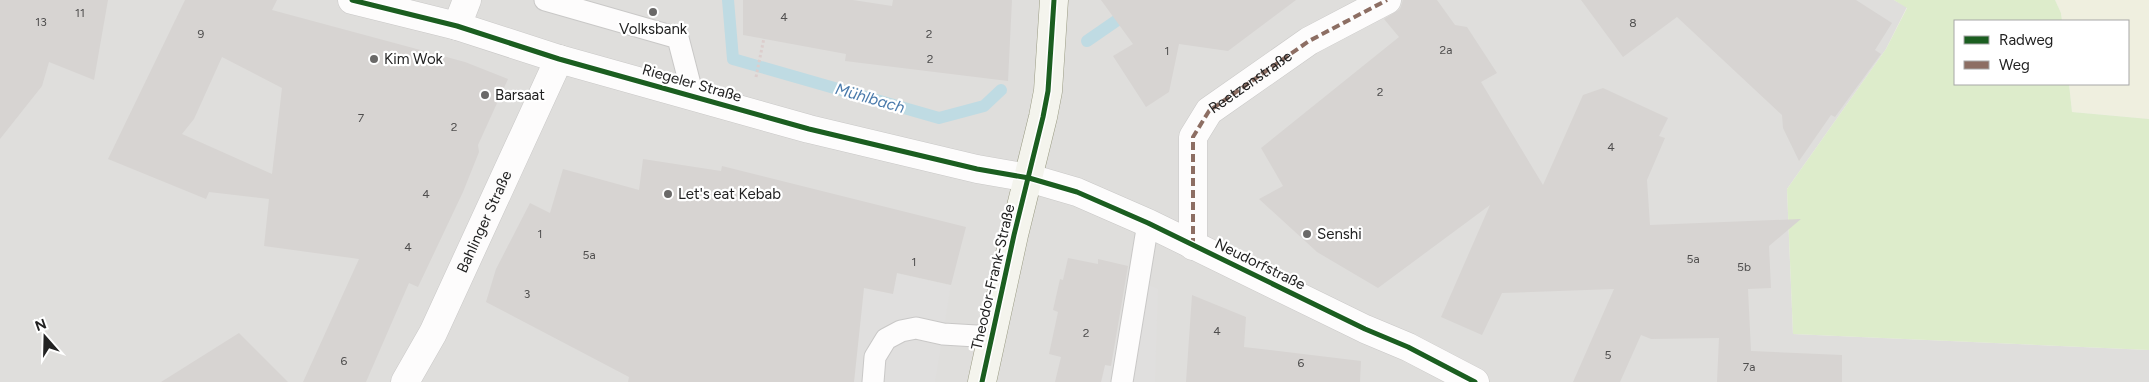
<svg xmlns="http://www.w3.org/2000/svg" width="2149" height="382" viewBox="0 0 2149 382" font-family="Figtree,sans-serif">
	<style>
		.residential { fill: #dfdedc }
		.farmland { fill: #efefdf }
		.grass { fill: #ddeccb }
		.parking { fill: #e0dfde }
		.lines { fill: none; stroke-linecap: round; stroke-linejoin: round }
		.stream { stroke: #bfdbe3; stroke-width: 12 }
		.building { fill: #d7d4d2; fill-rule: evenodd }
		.service-casing { stroke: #c9c8c7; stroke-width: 23 }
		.minor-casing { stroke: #c9c8c7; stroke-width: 29 }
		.secondary-casing { stroke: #999a82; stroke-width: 29 }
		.path { stroke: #dccecd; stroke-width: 3; stroke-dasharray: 2.5 2.5; stroke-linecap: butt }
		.service { stroke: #fdfcfc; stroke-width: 21 }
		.minor { stroke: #fdfcfc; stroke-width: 28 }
		.secondary { stroke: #f4f4ed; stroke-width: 28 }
		.quiet { stroke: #8d6e63; stroke-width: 4; stroke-dasharray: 8 4; stroke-linecap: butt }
		.cycleway-casing { stroke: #fff; stroke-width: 8 }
		.cycleway { stroke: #1b5e20; stroke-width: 5 }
		.poi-dot { fill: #6a6968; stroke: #fff; stroke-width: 2 }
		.labels { text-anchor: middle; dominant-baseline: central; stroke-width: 4.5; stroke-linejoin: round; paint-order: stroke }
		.number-label { font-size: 12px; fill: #4f4e4e }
		.poi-label { font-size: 15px; fill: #222; stroke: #fff; text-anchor: start }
		.street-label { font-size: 15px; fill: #222; stroke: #fff }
		.water-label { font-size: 16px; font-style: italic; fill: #4a7aab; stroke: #fff }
	</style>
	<rect width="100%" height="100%" fill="#f0eeeb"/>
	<!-- residential -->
	<path class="residential" d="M0,0H1894L1907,7L1886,49L1787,189L1793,334L2149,350V382H0Z"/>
	<!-- farmland -->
	<path class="farmland" d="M2055,0H2149V119L2072,112L2069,84H2128V21H2062L2061,13Z"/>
	<!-- grass -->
	<path class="grass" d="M1894,0H2055L2061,13L2062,21H1955V84H2069L2072,112L2149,119V350L1793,334L1787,189L1886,49L1907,8Z"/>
	<!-- parking -->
	<g class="parking">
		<path d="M897,273L951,285L935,382H854L864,288L893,294Z"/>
		<path d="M1130,277L1158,289L1155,382H1101L1105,365L1111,366Z"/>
	</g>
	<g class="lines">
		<!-- stream -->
		<g class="stream">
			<path d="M728,0L733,59L939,118L984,106L1001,90"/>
			<path d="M1087,41L1116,21"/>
		</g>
	</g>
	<!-- building -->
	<g class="building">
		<path d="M0,0H108L94,80L49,62L42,86L0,139Z"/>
		<path d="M185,0H277L272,10L465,62L508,79L478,145L479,152L463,192L418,287L409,283L366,382H303L359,259L264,246L269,199L209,192L206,199L108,159ZM222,57L282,88L272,174L182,134L194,119Z"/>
		<path d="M743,0H853L892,6L893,0H1012L1008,81L845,61L846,54L743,35Z"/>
		<path d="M1101,0H1296L1228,51L1179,44L1169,92L1146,107L1113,56L1133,44Z"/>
		<path d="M1403,0H1437L1455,25L1467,27L1497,73L1481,82L1543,185L1583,95L1603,88L1668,118L1659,136L1665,138L1647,180L1650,225L1801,219L1769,246L1771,288L1748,289L1751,351L1842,355V382H1717L1719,338L1651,339L1641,335L1620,382H1573L1614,289L1502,293L1482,335L1441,317L1490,205L1378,288L1317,252L1259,199L1283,186L1261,148L1399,37L1384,19L1400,9Z"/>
		<path d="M1581,0H1856L1892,23L1875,50L1881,54L1835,117L1831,115L1799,161L1783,128L1782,115L1677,17L1623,57Z"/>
		<path d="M643,159L721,171L722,166L966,227L951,285L897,273L893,294L864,288L854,382H628L629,377L486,302L496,269L530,203L550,213L563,169L639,190Z"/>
		<path d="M1068,258L1098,264V259L1128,266L1111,366L1105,365L1101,382H1055L1061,357L1049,354L1058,312L1053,310L1060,279L1063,280Z"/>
		<path d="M1192,295L1246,317L1244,347L1361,361L1360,382H1186Z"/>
		<path d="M239,333L288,382H161Z"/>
	</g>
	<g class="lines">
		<!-- service casing -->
		<g class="service-casing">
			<g id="service">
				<path d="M545,0L678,38L693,96"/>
				<path d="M873,382L875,357L886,339L901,331L916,328L943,334L993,337"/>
				<path d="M1122,382L1148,223"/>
			</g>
		</g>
		<!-- minor casing -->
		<g class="minor-casing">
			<g id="minor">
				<path d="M352,0L457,26L559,59L809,129L977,169L1029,178L1077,192L1148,223L1365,329L1408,347L1475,382"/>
				<path d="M457,26L467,0"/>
				<path id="s1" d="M1193,246V137L1209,111L1309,41L1387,0"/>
				<path id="s2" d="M405,382L433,333L559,59"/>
			</g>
		</g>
		<!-- secondary casing -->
		<g class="secondary-casing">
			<path id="secondary" d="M982,382L1014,235L1043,117L1048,91L1054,0"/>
		</g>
		<!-- path -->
		<path class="path" d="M756,77L764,38"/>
		<!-- service -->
		<use href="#service" class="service"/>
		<!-- minor -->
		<use href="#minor" class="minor"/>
		<!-- secondary -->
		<use href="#secondary" class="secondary"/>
		<!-- quiet -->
		<path class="quiet" d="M1193,246V137L1209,111L1309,41L1387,0"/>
		<!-- cycleway casing -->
		<g class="cycleway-casing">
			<g id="cycleway">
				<path d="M352,0L457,26L559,59L809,129L977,169L1029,178L1077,192L1148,223L1365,329L1408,347L1475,382"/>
				<path d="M982,382L1014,235L1043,117L1048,91L1054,0"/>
			</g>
		</g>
		<!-- cycleway -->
		<use href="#cycleway" class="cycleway"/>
	</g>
	<!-- markers -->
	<g class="poi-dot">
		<circle cx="653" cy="12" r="5"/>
		<circle cx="374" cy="59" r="5"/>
		<circle cx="485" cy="95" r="5"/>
		<circle cx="668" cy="194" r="5"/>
		<circle cx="1307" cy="234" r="5"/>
	</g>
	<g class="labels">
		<!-- number labels -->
		<g class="number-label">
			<text x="80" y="13">11</text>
			<text x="784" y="17">4</text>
			<text x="41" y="22">13</text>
			<text x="1633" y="23">8</text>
			<text x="201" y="34">9</text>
			<text x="929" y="34">2</text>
			<text x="1446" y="50">2a</text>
			<text x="1167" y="51">1</text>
			<text x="930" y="59">2</text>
			<text x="1380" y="92">2</text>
			<text x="361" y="118">7</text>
			<text x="454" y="127">2</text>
			<text x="1611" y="147">4</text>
			<text x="426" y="194">4</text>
			<text x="540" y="234">1</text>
			<text x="408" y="247">4</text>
			<text x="589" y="255">5a</text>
			<text x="1693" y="259">5a</text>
			<text x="914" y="262">1</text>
			<text x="1744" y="267">5b</text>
			<text x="527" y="294">3</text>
			<text x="1217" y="331">4</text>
			<text x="1086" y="333">2</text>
			<text x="1608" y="355">5</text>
			<text x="344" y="361">6</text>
			<text x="1301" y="363">6</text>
			<text x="1749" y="367">7a</text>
		</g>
		<!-- poi labels -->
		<g class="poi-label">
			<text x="653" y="29" text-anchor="middle">Volksbank</text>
			<text x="384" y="59">Kim Wok</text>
			<text x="495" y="95">Barsaat</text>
			<text x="678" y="194">Let's eat Kebab</text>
			<text x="1317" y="234">Senshi</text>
		</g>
		<!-- street labels -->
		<g class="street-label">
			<text transform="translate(692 83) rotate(16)">Riegeler Straße</text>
			<text stroke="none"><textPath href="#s1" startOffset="190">Reetzenstraße</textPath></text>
			<text stroke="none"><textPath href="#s2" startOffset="179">Bahlinger Straße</textPath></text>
			<text transform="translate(1260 264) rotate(26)">Neudorfstraße</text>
			<text transform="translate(993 277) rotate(-77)">Theodor-Frank-Straße</text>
		</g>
		<!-- water labels -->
		<g class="water-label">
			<text transform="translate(870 98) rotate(16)">Mühlbach</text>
		</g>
	</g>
	<!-- legend -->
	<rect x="1954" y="20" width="175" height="65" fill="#ffffff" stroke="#a7a7a7"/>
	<rect x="1964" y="36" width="25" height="8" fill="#1b5e20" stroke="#a7a7a7"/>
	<text x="1999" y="45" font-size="15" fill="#222222">Radweg</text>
	<rect x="1964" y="61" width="25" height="8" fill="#8d6e63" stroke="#a7a7a7"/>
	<text x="1999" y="70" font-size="15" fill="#222222">Weg</text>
	<!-- north arrow -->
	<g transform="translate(45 337) rotate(340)" stroke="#ffffff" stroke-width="4" paint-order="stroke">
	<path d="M0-4L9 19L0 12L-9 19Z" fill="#222222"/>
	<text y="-8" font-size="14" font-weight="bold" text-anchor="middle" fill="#222222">N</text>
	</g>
</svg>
